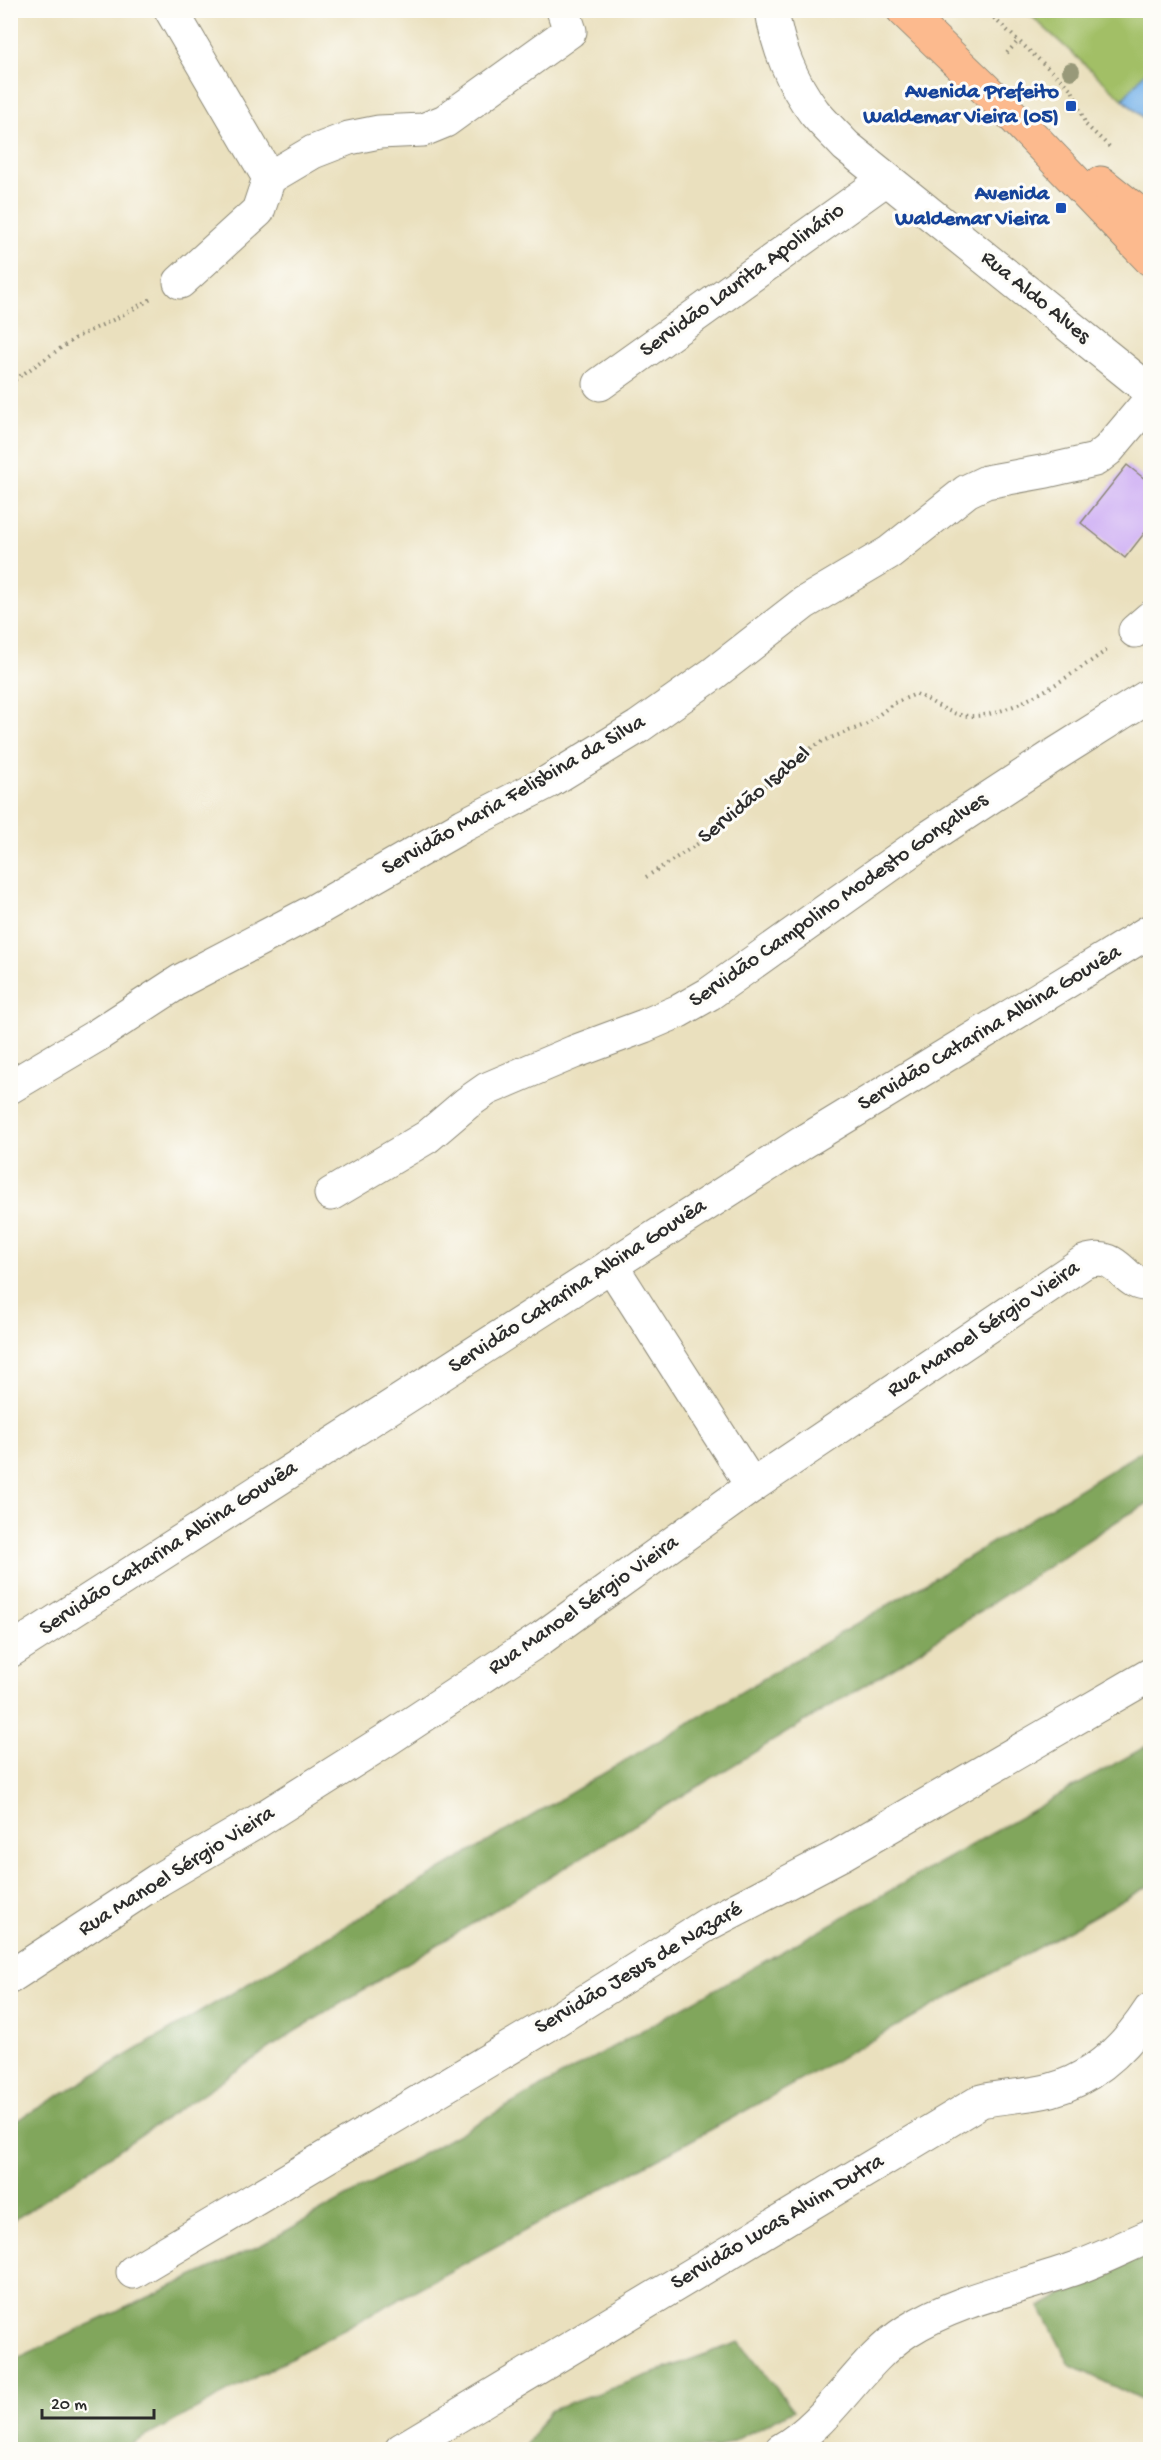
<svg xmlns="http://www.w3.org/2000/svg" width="1161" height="2460" viewBox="0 0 1161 2460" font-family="'Gochi Hand',sans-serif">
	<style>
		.green { fill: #a2bf66; stroke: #667548; stroke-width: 1.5 }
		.forest { fill: #81a65b; stroke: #566843; stroke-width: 1.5 }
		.water { fill: #78b4ea; stroke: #52708a; stroke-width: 1.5 }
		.building { fill: #cfb0f4 }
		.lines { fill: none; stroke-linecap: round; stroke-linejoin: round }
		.minor-casing { stroke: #8a8674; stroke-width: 35 }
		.major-casing { stroke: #8a8674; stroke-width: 35 }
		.path { stroke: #8a8674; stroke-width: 4; stroke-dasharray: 1.5 4.5; stroke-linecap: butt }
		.minor { stroke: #fff; stroke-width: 33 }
		.major { stroke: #fcba8e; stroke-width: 33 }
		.tree { fill: #989979 }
		.transit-dot { fill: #1a4fb4; stroke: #fdfcf7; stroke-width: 2 }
		.labels { text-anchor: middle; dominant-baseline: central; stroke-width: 6; stroke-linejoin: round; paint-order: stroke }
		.transit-label { font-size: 22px; font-weight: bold; fill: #164399; stroke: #fdfcf7; text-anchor: end }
		.street-label { font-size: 22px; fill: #2b2b2b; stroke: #fdfcf7 }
	</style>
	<rect width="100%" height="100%" fill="#fdfcf7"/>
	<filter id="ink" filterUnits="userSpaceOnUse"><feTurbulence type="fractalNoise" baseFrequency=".0167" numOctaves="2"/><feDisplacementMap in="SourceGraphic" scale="12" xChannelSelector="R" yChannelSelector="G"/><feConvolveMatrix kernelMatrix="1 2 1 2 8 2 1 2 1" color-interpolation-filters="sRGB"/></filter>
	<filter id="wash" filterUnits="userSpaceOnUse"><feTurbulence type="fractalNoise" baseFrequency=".008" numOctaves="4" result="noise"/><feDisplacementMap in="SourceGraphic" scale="24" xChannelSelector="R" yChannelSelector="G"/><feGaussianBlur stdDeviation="1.35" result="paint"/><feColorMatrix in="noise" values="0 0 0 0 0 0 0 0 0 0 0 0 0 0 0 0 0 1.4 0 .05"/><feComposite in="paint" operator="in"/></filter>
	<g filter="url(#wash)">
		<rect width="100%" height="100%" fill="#eae0be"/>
		<!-- green -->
		<path class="green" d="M1026,11H1150V124Z"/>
		<!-- forest -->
		<g class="forest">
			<path d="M1150,1446V1502L1117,1521L898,1665L297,2030L11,2222V2124L944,1572Z"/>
			<path d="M1150,1744V1885L734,2117L123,2449H11V2361L263,2244Z"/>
			<path d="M1150,2246V2404L1070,2365L1040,2307Z"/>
			<path d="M739,2342L794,2410L718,2449H524L549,2411Z"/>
		</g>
		<!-- water -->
		<path class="water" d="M1150,66V124L1123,99Z"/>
		<g id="blocks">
			<!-- building -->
			<path class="building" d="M1127,465L1150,483V526L1125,558L1081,523Z"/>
		</g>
	</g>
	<g filter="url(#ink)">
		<use href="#blocks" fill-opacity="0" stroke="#8a8674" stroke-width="1.5"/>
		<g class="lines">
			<!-- minor casing -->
			<g class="minor-casing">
				<g id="minor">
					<path d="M171,10L269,178"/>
					<path d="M772,10C777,46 792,83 814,112C824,124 836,135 846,146L1150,391"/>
					<path d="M180,282L258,211L269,178L313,152L349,138L379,132L423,130L445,121L570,31L563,10"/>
					<path d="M600,384L886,179"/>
					<path d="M1135,631L1150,618"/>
					<path d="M10,1087L96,1036L182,980L312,912L464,825L548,782L638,727L713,674L804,603L890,552L967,491L986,482L1047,471L1095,460L1108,450L1150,400"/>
					<path d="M331,1194L427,1137L467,1103L487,1089L574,1052L644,1026L679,1011L709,994L931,836L1053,756L1150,695"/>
					<path d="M611,1265L752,1486"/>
					<path d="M10,1651L802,1143L1150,931"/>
					<path d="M10,1977L158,1880L255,1823L388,1739L543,1637L752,1486L1084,1262C1122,1249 1121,1287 1150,1284"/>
					<path d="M133,2272L551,2023L708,1924L840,1855L1150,1675"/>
					<path d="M401,2450L981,2101C1004,2096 1028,2096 1051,2090C1095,2078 1126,2047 1150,2010"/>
					<path d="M781,2450C832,2421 859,2362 907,2331C957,2299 1016,2289 1070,2270C1098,2261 1124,2247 1150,2236"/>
				</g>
			</g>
			<!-- major casing -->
			<g class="major-casing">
				<g id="major">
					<path d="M903,10L1007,110L1150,259"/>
					<path d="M1101,183L1150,222"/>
				</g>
			</g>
			<!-- path -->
			<g class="path">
				<path d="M985,10L1072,90L1086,125L1112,149"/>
				<path d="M1007,53L1018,41"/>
				<path d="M10,383L77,337L115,319L151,299"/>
				<path d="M646,877L696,845L732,818L790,761L823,741L867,724L894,703L916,694C934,702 950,716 971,716C1012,717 1074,673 1107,650"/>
			</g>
			<!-- minor -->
			<use href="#minor" class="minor"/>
			<!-- major -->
			<use href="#major" class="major"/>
		</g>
		<!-- trees -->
		<circle class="tree" cx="1071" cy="71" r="9"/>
	</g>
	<!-- markers -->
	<g class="transit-dot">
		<rect x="1065" y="100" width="12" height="12" rx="3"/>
		<rect x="1055" y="202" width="12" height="12" rx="3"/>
	</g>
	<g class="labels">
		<!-- transit labels -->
		<g class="transit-label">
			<text x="1059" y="93">Avenida Prefeito<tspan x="1059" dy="25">Waldemar Vieira (05)</tspan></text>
			<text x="1049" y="195">Avenida<tspan x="1049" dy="25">Waldemar Vieira</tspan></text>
		</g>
		<!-- street labels -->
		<g class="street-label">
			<text transform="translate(743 281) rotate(-36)">Servidão Laurita Apolinário</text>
			<text transform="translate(1035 298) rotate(39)">Rua Aldo Alves</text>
			<text transform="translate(514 796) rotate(-30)">Servidão Maria Felisbina da Silva</text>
			<text transform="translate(755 796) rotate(-40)">Servidão Isabel</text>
			<text transform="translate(839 901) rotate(-35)">Servidão Campolino Modesto Gonçalves</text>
			<text transform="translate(990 1029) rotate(-31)">Servidão Catarina Albina Gouvêa</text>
			<text transform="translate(578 1287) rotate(-33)">Servidão Catarina Albina Gouvêa</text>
			<text transform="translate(984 1330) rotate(-34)">Rua Manoel Sérgio Vieira</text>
			<text transform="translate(169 1549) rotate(-33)">Servidão Catarina Albina Gouvêa</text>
			<text transform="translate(584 1606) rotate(-35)">Rua Manoel Sérgio Vieira</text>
			<text transform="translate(177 1872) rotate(-32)">Rua Manoel Sérgio Vieira</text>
			<text transform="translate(639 1969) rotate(-31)">Servidão Jesus de Nazaré</text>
			<text transform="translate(778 2223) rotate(-31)">Servidão Lucas Alvim Dutra</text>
		</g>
	</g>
	<!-- margin -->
	<rect width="1161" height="2460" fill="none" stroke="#fdfcf7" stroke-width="36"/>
	<!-- scale -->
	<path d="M42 2409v9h112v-9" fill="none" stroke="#2b2b2b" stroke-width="3"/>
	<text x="51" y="2409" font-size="18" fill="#2b2b2b" stroke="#fdfcf7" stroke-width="4.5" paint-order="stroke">20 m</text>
</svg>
